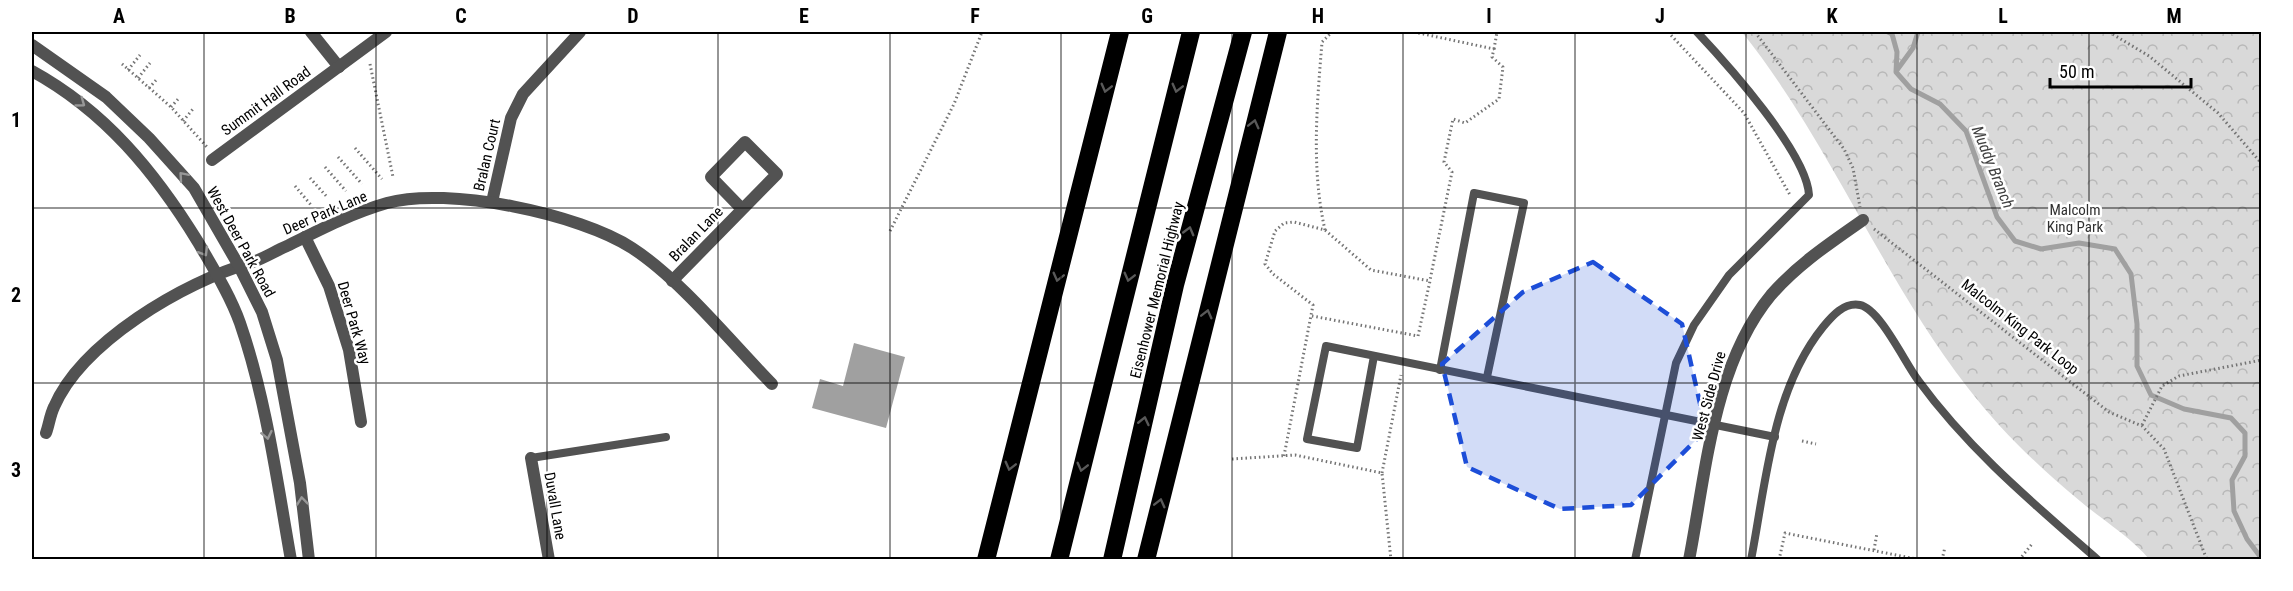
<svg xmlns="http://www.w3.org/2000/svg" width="2293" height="591" viewBox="0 0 2293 591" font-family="'Roboto Condensed',sans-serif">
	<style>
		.park { fill: url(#park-crowns) }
		.water { fill: #a0a0a0 }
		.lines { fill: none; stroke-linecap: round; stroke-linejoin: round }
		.stream { stroke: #a0a0a0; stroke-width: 5 }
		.path { stroke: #747474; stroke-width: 3; stroke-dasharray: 1.5 3; stroke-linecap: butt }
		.service { stroke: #525252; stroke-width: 8 }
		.minor { stroke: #525252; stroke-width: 12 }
		.tertiary { stroke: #525252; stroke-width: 12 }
		.motorway { stroke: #000; stroke-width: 18 }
		.oneway { stroke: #595959 }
		.oneway2 { stroke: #979797 }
		.marked { fill: #1d4ed8; fill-opacity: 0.2; stroke: #1d4ed8; stroke-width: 4.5; stroke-dasharray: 12 8; stroke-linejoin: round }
		.grid { fill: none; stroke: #000; stroke-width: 1.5; stroke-opacity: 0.55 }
		.labels { text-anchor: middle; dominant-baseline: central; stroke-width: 5; stroke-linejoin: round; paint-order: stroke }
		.street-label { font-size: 15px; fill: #000; stroke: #fff }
		.park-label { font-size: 15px; fill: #303030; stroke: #fff }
		.water-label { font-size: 16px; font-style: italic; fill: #414141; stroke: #fff }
		.neatline { fill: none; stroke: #000; stroke-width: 2 }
		.grid-label { font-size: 20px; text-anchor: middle; font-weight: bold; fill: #000 }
	</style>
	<defs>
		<pattern id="park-crowns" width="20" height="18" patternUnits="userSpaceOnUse" patternTransform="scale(1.5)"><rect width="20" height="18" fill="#d9d9d9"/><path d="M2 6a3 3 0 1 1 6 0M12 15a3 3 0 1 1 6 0" fill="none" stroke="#b8b8b8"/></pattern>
	</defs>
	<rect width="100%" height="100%" fill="#fff"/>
	<!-- park -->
	<path class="park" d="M1742,32H2261V559H2149C2133,539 2100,518 2080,501C2039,467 2000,430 1968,388C1881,276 1830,142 1742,32Z"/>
	<!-- water -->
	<path class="water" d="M854,343L905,357L886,428L812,408L820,379L843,386Z"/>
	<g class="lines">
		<!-- stream -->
		<g class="stream">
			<path d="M1888,32L1892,34L1897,52L1896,72L1911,89L1940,104L1966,131L1997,217L2015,241L2041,249L2079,243L2115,249L2131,274L2137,324V366L2151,395L2184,409L2231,418L2245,433V456L2232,480L2234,511L2247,539L2262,559"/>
			<path d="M1897,70L1913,48L1918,32"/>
		</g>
		<!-- path -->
		<g class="path">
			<path d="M1414,32L1494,49L1492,57L1503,67L1499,99L1465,123L1453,119L1444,162L1452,172L1430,280"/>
			<path d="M1668,32L1744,113L1790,195"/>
			<path d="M1755,32L1844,149L1853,168L1860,207"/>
			<path d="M2109,32L2149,56L2218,113L2262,164"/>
			<path d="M1494,49L1497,32"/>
			<path d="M122,64L171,107L207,147"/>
			<path d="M370,64L393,177"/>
			<path d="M128,70L140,55"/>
			<path d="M138,78L150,63"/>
			<path d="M149,88L157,79"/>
			<path d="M171,107L179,98"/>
			<path d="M183,121L193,109"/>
			<path d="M355,148L382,179"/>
			<path d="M338,157L362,184"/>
			<path d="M325,167L346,191"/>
			<path d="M310,178L328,198"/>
			<path d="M295,186L311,205"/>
			<path d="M1874,229L2109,412L2142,426L2164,449L2207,560"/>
			<path d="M1325,230C1311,168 1317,105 1322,42L1332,32"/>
			<path d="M890,231L954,104L982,32"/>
			<path d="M2261,360L2262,336"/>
			<path d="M2142,425L2162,386L2179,376L2262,360"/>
			<path d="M1802,441L1816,444"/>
			<path d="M1284,456L1313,305L1273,274L1265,264L1275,231L1284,223L1294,222L1325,230L1371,270L1430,281L1418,336L1312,316"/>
			<path d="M1232,459L1295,455L1382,473L1391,560"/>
			<path d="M1382,473L1401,375"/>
			<path d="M1874,550L1877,533"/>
			<path d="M1779,560L1785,533L1921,560"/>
			<path d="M1942,560L1945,547"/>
			<path d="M2019,560L2032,544"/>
		</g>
		<!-- service -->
		<g class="service">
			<path d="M1374,356L1357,448L1307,439L1326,346L1775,437"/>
			<path d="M1440,370L1474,193L1524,203L1487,377"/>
			<path d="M531,458L666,437"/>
			<path d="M1635,560L1676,363L1694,325L1729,275L1809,195C1807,153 1727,64 1697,32"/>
			<path d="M1751,560C1766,483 1772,390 1823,327C1832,316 1844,302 1860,305C1880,309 1905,363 1918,380C1969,450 2033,503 2098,560"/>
		</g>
		<!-- minor -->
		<g class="minor">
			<path d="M311,32L339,67"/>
			<path d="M212,160L386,32"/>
			<path d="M492,202L511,118L523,94L580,32"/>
			<path d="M305,237L329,286L349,350L361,422"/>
			<path d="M672,281L777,174L745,142L711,177L742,209"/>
			<path d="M46,433C49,425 50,415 54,407C82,342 184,282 250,263C263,259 275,251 287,246C319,230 352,213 387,203C448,186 580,214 632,248C680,279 731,342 772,384"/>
			<path d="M531,458L549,560"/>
			<path d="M1689,560C1706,473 1713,365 1771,295C1797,265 1830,243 1863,220"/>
		</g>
		<!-- tertiary -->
		<g class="tertiary">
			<path d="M32,45L106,97L149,138L194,188L239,266L262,312L277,360L300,483L309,560"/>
			<path d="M32,71C105,111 155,172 198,242C213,268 230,295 240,323C266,398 277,481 291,560"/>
		</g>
		<!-- motorway -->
		<g class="motorway">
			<path d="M986,560L1120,32"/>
			<path d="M1059,560L1191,32"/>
			<path d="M1112,560L1175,285L1243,32"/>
			<path d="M1146,560L1278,32"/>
		</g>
	</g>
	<!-- one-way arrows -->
	<defs><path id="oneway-chevron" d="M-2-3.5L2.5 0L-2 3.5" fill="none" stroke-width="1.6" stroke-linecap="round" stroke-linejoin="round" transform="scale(1.5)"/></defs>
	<g class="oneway">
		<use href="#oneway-chevron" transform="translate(1106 88) rotate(104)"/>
		<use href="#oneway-chevron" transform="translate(1177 88) rotate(104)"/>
		<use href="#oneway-chevron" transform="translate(1254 124) rotate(-76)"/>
		<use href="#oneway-chevron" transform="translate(1189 231) rotate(-75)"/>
		<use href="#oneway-chevron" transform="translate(1058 277) rotate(104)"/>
		<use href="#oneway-chevron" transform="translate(1129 277) rotate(104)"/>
		<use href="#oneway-chevron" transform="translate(1207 314) rotate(-76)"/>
		<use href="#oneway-chevron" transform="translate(1144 421) rotate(-77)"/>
		<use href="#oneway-chevron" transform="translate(1010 466) rotate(104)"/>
		<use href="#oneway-chevron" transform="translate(1082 467) rotate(104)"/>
		<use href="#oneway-chevron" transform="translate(1160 503) rotate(-76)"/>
	</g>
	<g class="oneway2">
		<use href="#oneway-chevron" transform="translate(81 103) rotate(36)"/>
		<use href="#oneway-chevron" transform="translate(183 176) rotate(-131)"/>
		<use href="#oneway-chevron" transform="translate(204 252) rotate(59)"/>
		<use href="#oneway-chevron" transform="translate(267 435) rotate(78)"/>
		<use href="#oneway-chevron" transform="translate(302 501) rotate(-96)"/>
	</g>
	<!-- marked area -->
	<path class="marked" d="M1593,262L1682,324L1706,430L1631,505L1560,509L1467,467L1442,364L1523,292Z"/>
	<!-- grid -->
	<path class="grid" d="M204,32V560M376,32V560M547,32V560M718,32V560M890,32V560M1061,32V560M1232,32V560M1403,32V560M1575,32V560M1746,32V560M1917,32V560M2089,32V560M32,208H2262M32,383H2262"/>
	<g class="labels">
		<!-- street labels -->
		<g class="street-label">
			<text transform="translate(266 101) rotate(-36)">Summit Hall Road</text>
			<text transform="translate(487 155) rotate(-77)">Bralan Court</text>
			<text transform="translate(325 213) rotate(-23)">Deer Park Lane</text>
			<text transform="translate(696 234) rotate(-46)">Bralan Lane</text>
			<text transform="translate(241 242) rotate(61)">West Deer Park Road</text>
			<text transform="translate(1157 290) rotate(-76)">Eisenhower Memorial Highway</text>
			<text transform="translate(354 323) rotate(74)">Deer Park Way</text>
			<text transform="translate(2020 327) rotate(38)">Malcolm King Park Loop</text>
			<text transform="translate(1709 396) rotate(-75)">West Side Drive</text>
			<text transform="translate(555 506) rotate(80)">Duvall Lane</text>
		</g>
		<!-- park labels -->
		<g class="park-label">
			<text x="2075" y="210">Malcolm<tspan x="2075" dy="17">King Park</tspan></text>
		</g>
		<!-- water labels -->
		<g class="water-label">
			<text transform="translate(1993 167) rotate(68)">Muddy Branch</text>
		</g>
	</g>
	<!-- border -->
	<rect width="2293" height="591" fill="none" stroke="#ffffff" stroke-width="66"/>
	<!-- scale -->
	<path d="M2050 78v9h141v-9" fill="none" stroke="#000000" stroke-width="3"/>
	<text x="2059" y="78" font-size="18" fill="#000000" stroke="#ffffff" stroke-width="4.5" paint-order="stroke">50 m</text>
	<rect x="33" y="33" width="2227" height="525" class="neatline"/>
	<g class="grid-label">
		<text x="119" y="23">A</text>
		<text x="290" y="23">B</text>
		<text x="461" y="23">C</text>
		<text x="633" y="23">D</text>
		<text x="804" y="23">E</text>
		<text x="975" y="23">F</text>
		<text x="1147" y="23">G</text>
		<text x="1318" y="23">H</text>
		<text x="1489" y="23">I</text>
		<text x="1660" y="23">J</text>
		<text x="1832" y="23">K</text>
		<text x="2003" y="23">L</text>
		<text x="2174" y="23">M</text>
		<text x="16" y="127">1</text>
		<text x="16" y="302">2</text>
		<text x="16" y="477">3</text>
	</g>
</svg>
